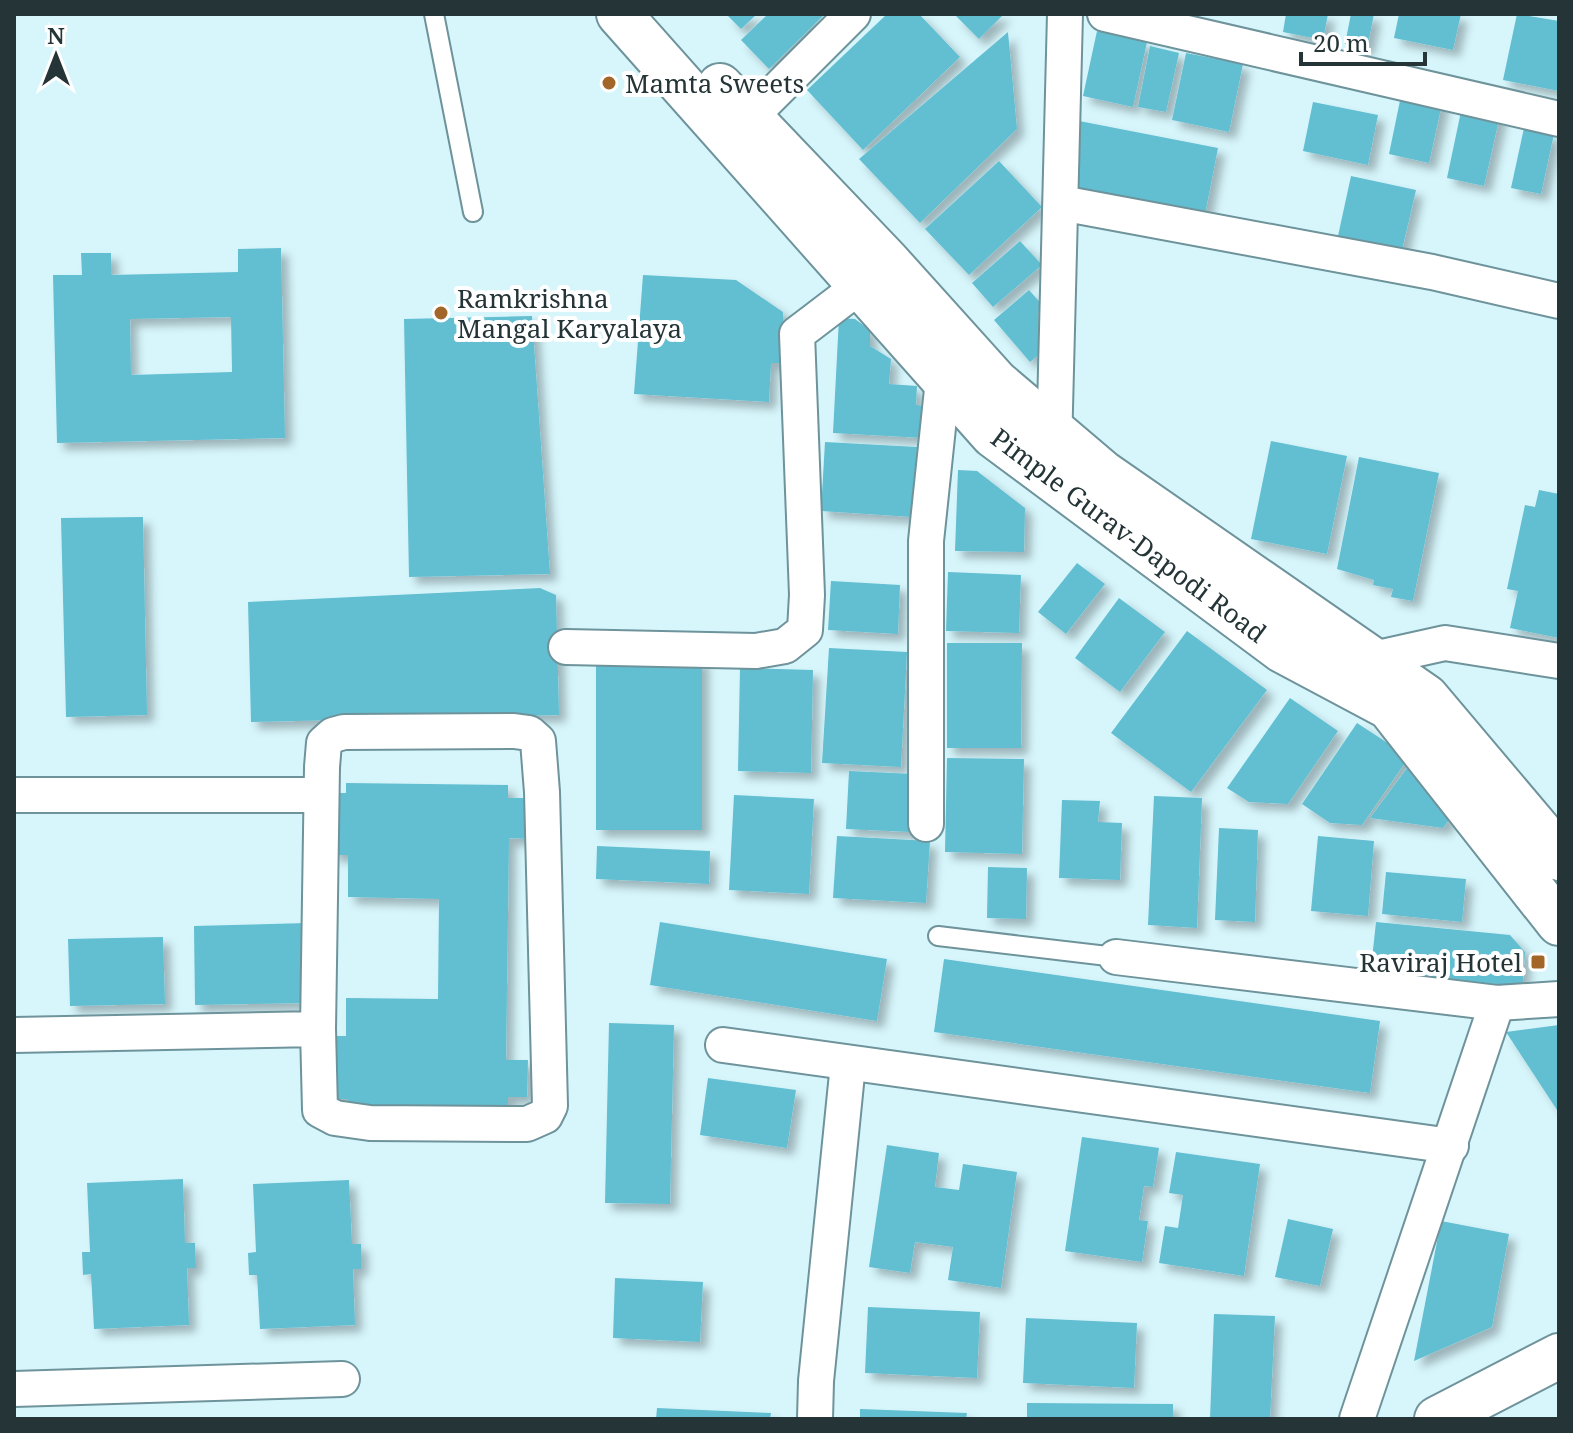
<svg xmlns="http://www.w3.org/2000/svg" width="1573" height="1433" viewBox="0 0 1573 1433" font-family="'Noto Serif',serif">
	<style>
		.building { fill: #62bed1; fill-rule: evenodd; filter: url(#shadow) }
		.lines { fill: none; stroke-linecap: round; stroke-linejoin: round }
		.lane-casing { stroke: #6e939b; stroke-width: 22 }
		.street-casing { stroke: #6e939b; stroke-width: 38 }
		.secondary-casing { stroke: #6e939b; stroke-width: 48 }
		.lane { stroke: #fff; stroke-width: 18 }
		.street { stroke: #fff; stroke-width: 34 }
		.secondary { stroke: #fff; stroke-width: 44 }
		.poi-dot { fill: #a26629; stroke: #fff; stroke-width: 3 }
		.labels { text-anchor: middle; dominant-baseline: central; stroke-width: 8; stroke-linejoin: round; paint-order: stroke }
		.poi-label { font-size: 26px; fill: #243437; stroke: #fff; text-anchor: start }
		.street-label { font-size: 26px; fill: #243437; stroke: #fff }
	</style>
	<defs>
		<filter id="shadow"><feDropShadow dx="7" dy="7" stdDeviation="4" flood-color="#0004"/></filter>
	</defs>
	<rect width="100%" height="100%" fill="#d6f6fc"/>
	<!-- building -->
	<g class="building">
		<path d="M726,14H757L741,29Z"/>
		<path d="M768,14H825L769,69L741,40Z"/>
		<path d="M887,14H919L960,57L863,150L807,90Z"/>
		<path d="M954,14H1004L979,39Z"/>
		<path d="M1286,14H1328L1323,40L1283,32Z"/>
		<path d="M1351,14H1374L1367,49L1345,44Z"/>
		<path d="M1399,14H1461L1453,50L1394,38Z"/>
		<path d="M1517,14L1559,21V91L1503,80Z"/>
		<path d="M1097,31L1147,42L1133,107L1083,96Z"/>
		<path d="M1008,32L1017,129L920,223L859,159Z"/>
		<path d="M1150,46L1179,53L1166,112L1138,107Z"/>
		<path d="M1186,53L1243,64L1229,132L1172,120Z"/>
		<path d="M1402,91L1443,99L1429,163L1389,154Z"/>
		<path d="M1313,102L1378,115L1368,165L1303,151Z"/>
		<path d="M1463,102L1501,111L1484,186L1447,178Z"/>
		<path d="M1074,120L1218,148L1205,214L1071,192Z"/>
		<path d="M1524,128L1554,134L1541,194L1511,188Z"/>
		<path d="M999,161L1042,207L969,275L925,229Z"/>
		<path d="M1351,176L1416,190L1402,250L1338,236Z"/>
		<path d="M1020,241L1042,265L993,307L972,283Z"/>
		<path d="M281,248L285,438L57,443L53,275H82L81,253H111V275L238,272V249ZM231,317L232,372L131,375L130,319Z"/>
		<path d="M643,275L736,280L783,312L786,363H771L769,402L634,394Z"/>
		<path d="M1029,290L1045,308L1038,313L1041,353L1030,362L994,320Z"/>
		<path d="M532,316L550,574L409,577L404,319Z"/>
		<path d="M839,318L855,319L870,330V346L891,359L889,384L917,386L916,405L926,406L924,438L833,433Z"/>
		<path d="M1271,441L1347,456L1327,554L1251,539Z"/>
		<path d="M825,442L917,447L913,517L821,511Z"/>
		<path d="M1359,457L1439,473L1413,601L1391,597L1393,589L1373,585L1374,580L1337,569Z"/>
		<path d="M958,470L977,471L1025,508L1024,552L955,551Z"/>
		<path d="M1539,490L1559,494V638L1510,628L1518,591L1507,589L1525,505L1535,507Z"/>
		<path d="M143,517L147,715L66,717L61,518Z"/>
		<path d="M1077,563L1105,584L1066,634L1038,612Z"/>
		<path d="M948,572L1021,575L1019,633L946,631Z"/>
		<path d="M831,581L900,585L898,634L828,630Z"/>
		<path d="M540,588L556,595L559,715L251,722L248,602Z"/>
		<path d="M1119,598L1165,632L1120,692L1075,658Z"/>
		<path d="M1187,631L1267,690L1191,792L1111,733Z"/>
		<path d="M947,643H1022L1021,748H947Z"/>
		<path d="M829,648L907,652L901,767L822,763Z"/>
		<rect x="596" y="658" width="106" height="172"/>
		<path d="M740,668L813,670L811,773L738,771Z"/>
		<path d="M1290,698L1338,731L1288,804L1249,802L1227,788Z"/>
		<path d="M1357,723L1409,757L1362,825L1330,823L1302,804Z"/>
		<path d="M947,758L1024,759L1022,854L945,852Z"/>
		<path d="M1410,764L1450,819L1443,828L1370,818Z"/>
		<path d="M849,771L914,774L911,832L846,829Z"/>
		<path d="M346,783L508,785V798H531L530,839L509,838L506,1060H528L527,1097H508V1117L348,1115V1099H328L329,1036H346V998L438,999L439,899L348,897V855H331V793H346Z"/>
		<path d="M734,795L814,799L809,894L729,890Z"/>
		<path d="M1154,796L1202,798L1197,928L1148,925Z"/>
		<path d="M1062,800L1100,801L1098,822L1122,823L1120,880L1059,878Z"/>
		<path d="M1219,828L1258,830L1255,922L1215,920Z"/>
		<path d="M837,836L930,841L926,903L833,898Z"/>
		<path d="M1318,836L1374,841L1368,916L1311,911Z"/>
		<path d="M597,846L710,851L709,884L596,879Z"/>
		<path d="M988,867L1027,868L1026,919L987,918Z"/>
		<path d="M1386,872L1466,879L1462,922L1382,914Z"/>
		<path d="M660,922L887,959L877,1021L650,985Z"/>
		<path d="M1376,922L1510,935L1525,952L1522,992L1370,978Z"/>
		<path d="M307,923L309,1003L195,1005L194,926Z"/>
		<path d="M163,937L165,1004L70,1006L68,939Z"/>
		<path d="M944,959L1380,1021L1370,1093L934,1032Z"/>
		<path d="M609,1023L674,1025L670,1204L605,1203Z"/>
		<path d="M1559,1025V1113L1506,1032Z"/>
		<path d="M708,1078L796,1090L787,1148L700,1135Z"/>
		<path d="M1082,1137L1159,1148L1153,1187L1144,1186L1139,1220L1148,1221L1142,1262L1065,1251Z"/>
		<path d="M887,1145L939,1153L935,1187L959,1190L963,1164L1017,1172L1001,1288L948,1280L953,1247L915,1242L910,1273L869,1267Z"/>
		<path d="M1176,1152L1260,1164L1244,1276L1159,1263L1165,1226L1178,1228L1183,1195L1169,1193Z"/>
		<path d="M183,1179L185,1243H195L196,1268H187L189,1325L94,1329L91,1274L83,1275L82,1252H90L87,1183Z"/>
		<path d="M349,1180L352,1244H361V1269H353L355,1325L260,1329L257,1275H249L248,1253L256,1252L253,1184Z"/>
		<path d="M1288,1219L1333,1229L1320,1286L1275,1277Z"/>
		<path d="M1441,1221L1509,1234L1492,1327L1414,1361Z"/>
		<path d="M615,1278L703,1282L700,1342L613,1338Z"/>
		<path d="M868,1307L980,1312L977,1378L865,1373Z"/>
		<path d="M1214,1314L1275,1316L1270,1419H1210Z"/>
		<path d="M1026,1318L1137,1323L1134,1388L1023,1383Z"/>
		<path d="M1027,1403L1173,1404V1419H1027Z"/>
		<path d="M657,1408L771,1413L770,1419H656Z"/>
		<path d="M860,1409L967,1413L966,1419H860Z"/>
	</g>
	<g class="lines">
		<!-- lane casing -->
		<g class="lane-casing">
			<g id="lane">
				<path d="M434,14L473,212"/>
				<path d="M938,936L1116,957"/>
			</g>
		</g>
		<!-- street casing -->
		<g class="street-casing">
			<g id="street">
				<path d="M1105,14L1559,119"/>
				<path d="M750,117L853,14"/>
				<path d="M1061,203L1432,272L1559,301"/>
				<path d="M1054,448L1065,14"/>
				<path d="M566,647L756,651L785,646L805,630L807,595L797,334L860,286"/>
				<path d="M1355,663L1445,643L1559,661"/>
				<path d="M14,795H309"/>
				<path d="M926,824V541L943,380"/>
				<path d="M1116,957L1497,1003L1559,999"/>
				<path d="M14,1035L318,1029L320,1110L335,1118L370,1123L527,1124L545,1116L550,1106L542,792L538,741L529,733L514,731L344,732L333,735L324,743L322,767L318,1029"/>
				<path d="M723,1045L1451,1146"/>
				<path d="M14,1389L342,1379"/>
				<path d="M815,1419L816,1381L848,1064"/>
				<path d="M1357,1419L1497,1003"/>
			</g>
		</g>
		<!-- secondary casing -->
		<g class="secondary-casing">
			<g id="secondary">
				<path d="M619,14L993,435L1282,650L1389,707L1559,923"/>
				<path d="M720,86L887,261L996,382L1103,473L1426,697L1540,832L1559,858"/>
				<path d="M1437,1419L1559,1356"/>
			</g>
		</g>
		<!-- lane -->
		<use href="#lane" class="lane"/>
		<!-- street -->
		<use href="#street" class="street"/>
		<!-- secondary -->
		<use href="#secondary" class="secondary"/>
	</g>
	<!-- markers -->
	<g class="poi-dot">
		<circle cx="609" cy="83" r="8"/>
		<circle cx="441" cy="313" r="8"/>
		<rect x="1530" y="954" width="16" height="16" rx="4"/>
	</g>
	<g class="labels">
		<!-- poi labels -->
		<g class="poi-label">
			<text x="625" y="83">Mamta Sweets</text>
			<text x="457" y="298">Ramkrishna<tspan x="457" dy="30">Mangal Karyalaya</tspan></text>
			<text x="1522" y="962" text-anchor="end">Raviraj Hotel</text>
		</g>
		<!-- street labels -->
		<g class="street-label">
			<text transform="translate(1129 535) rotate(37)">Pimple Gurav-Dapodi Road</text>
		</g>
	</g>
	<!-- border -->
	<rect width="1573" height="1433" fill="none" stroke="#243437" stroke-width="32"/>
	<!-- north arrow -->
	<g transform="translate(56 56)" stroke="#ffffff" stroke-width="6" paint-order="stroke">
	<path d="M0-6L14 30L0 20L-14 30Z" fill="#243437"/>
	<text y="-12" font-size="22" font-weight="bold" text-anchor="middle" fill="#243437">N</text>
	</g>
	<!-- scale -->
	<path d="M1301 52v12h124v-12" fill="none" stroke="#243437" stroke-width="4"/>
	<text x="1313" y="52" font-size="24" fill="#243437" stroke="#ffffff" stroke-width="6" paint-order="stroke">20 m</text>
</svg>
